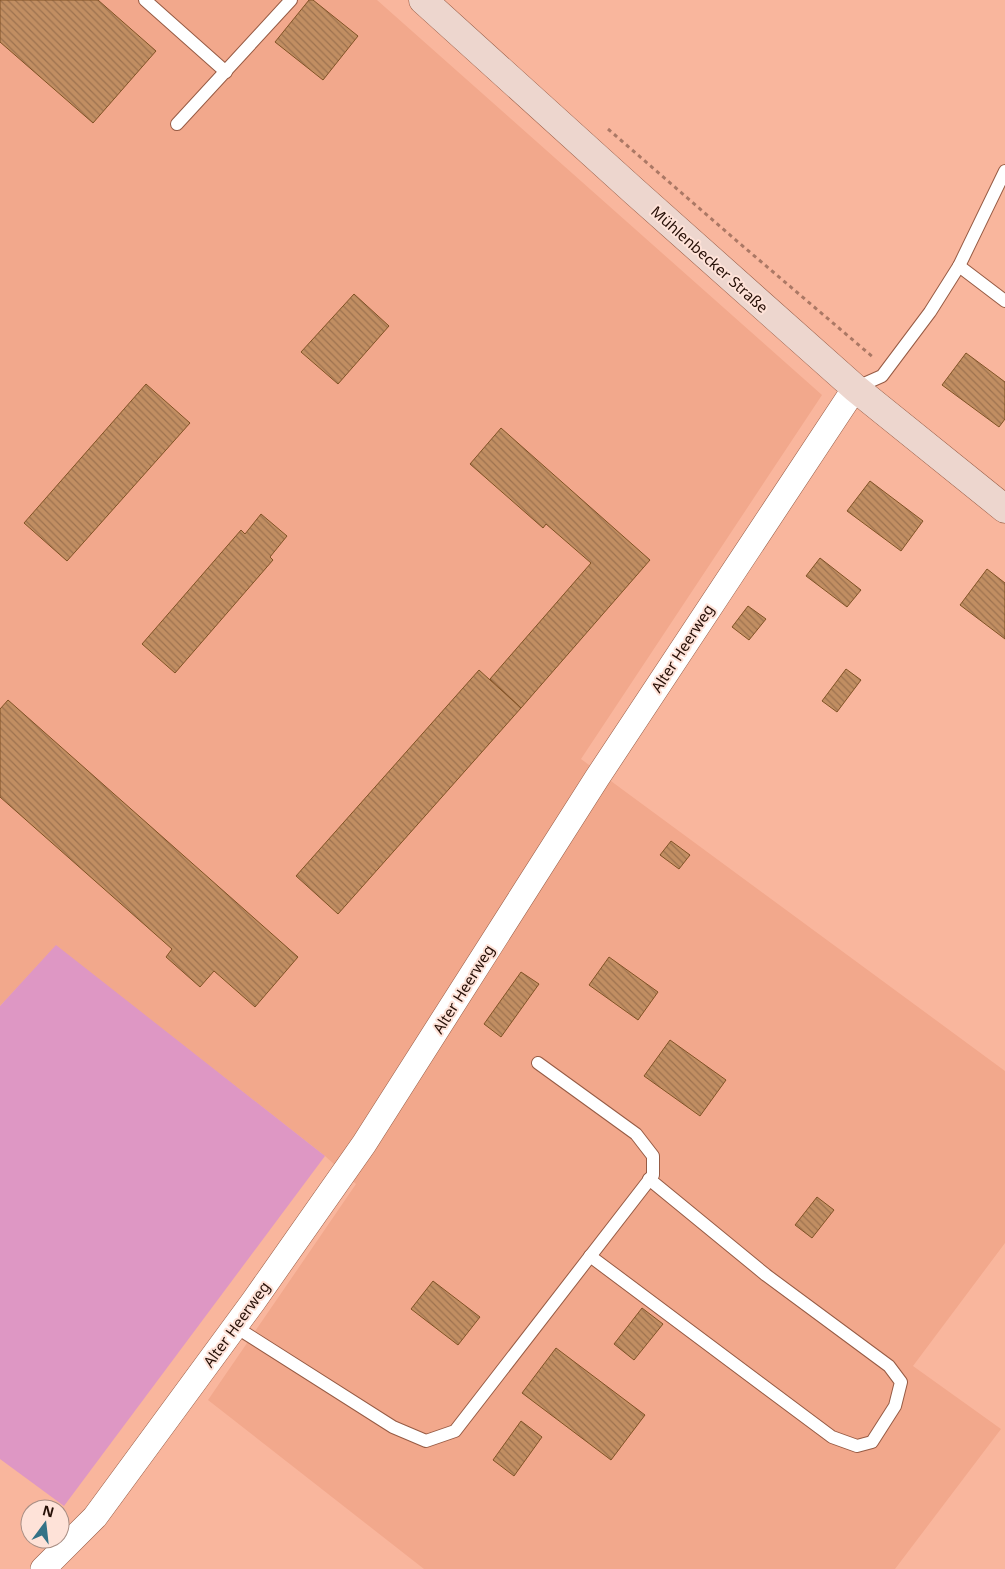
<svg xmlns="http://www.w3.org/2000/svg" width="1005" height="1569" viewBox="0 0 1005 1569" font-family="'Noto Sans',sans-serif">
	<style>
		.built { fill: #f2a88c }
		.grass { fill: #de97c4 }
		.building { fill: url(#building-back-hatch); stroke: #815326 }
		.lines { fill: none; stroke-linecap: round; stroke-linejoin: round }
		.service-casing { stroke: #975b44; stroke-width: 14 }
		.minor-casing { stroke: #975b44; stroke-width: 26 }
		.secondary-casing { stroke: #975b44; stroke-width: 29 }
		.path { stroke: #ab7865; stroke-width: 3; stroke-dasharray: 4 4; stroke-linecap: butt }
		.service { stroke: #fff; stroke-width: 12 }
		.minor { stroke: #fff; stroke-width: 25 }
		.secondary { stroke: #edd6ce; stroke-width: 28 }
		.labels { text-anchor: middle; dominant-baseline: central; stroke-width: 4; stroke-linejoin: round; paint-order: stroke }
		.street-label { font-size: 15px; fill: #260f06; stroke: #fee2d8 }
	</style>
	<defs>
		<pattern id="building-back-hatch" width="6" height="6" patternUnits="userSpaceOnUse" patternTransform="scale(1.25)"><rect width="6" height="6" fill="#c18e62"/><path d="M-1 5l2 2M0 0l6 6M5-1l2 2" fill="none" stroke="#9d724f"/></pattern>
	</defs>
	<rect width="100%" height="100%" fill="#f9b69d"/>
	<!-- built -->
	<path class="built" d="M0,0H377L822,395L581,759L1005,1071V1243L913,1366L1001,1429L895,1569H424L208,1400L356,1184L325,1156L56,946L0,1006Z"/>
	<!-- grass -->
	<path class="grass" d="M56,945L325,1156L64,1506L0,1459V1006Z"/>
	<!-- building -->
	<g class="building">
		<path d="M0,0H98L156,51L93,123L0,42Z"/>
		<path d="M309,0H313L358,36L323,80L275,42Z"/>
		<path d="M354,294L389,326L338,384L301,352Z"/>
		<path d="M966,353L1005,382V419L999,427L942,385Z"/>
		<path d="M146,384L190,423L67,561L24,523Z"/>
		<path d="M501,428L650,560L521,708L490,679L591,563L546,524L543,528L470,464Z"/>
		<path d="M870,481L923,521L901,551L847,511Z"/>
		<path d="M261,514L287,536L270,557L273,560L175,673L142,644L241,530L245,534Z"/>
		<path d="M820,558L861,590L847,607L806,576Z"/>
		<path d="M987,569L1005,583V639L960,605Z"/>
		<path d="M748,606L766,619L749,640L732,627Z"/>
		<path d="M846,669L861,680L837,712L822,701Z"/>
		<path d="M479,670L521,708L338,914L296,876Z"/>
		<path d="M8,700L298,957L255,1007L214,971L200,987L166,957L172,949L0,797V709Z"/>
		<path d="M671,841L690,855L679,869L660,855Z"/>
		<path d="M609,957L658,992L638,1020L589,985Z"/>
		<path d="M521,972L539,984L501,1037L484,1024Z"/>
		<path d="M670,1040L726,1080L700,1116L644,1076Z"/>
		<path d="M817,1197L834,1210L812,1238L795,1225Z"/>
		<path d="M433,1281L480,1317L458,1345L411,1309Z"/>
		<path d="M642,1308L663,1324L634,1360L614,1344Z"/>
		<path d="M556,1348L645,1415L611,1460L522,1393Z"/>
		<path d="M521,1421L542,1437L514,1476L493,1460Z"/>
	</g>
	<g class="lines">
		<!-- service casing -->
		<g class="service-casing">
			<g id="service">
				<path d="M145,0L226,72"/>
				<path d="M177,124L291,0"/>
				<path d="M959,266L1005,301"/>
				<path d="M855,388L882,376L930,312L959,266L1005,171"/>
				<path d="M590,1256L832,1437L857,1446L872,1442L895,1406L901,1382L889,1366L766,1275L649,1179"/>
				<path d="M234,1326L393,1427L426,1441L455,1431L653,1175V1156L636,1134L538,1063"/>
			</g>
		</g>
		<!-- minor casing -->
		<g class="minor-casing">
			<path id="minor" d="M43,1569L95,1517L253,1302L364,1144L597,778L855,388"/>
		</g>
		<!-- secondary casing -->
		<g class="secondary-casing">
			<path id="secondary" d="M423,0L635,192L855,388L1005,509"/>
		</g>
		<!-- path -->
		<path class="path" d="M608,129L738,242L874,358"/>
		<!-- service -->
		<use href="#service" class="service"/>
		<!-- minor -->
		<use href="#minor" class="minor"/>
		<!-- secondary -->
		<use href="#secondary" class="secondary"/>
	</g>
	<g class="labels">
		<!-- street labels -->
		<g class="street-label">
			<text transform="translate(710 259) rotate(42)">Mühlenbecker Straße</text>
			<text transform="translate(682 648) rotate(-57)">Alter Heerweg</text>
			<text transform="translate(463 989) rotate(-58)">Alter Heerweg</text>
			<text transform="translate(236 1324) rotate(-54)">Alter Heerweg</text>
		</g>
	</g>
	<!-- north arrow -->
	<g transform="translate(45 1524) rotate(15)"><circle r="24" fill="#fee2d8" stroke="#a88e84"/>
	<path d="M0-4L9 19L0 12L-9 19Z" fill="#337287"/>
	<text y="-8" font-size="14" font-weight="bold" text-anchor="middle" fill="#260f06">N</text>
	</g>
</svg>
